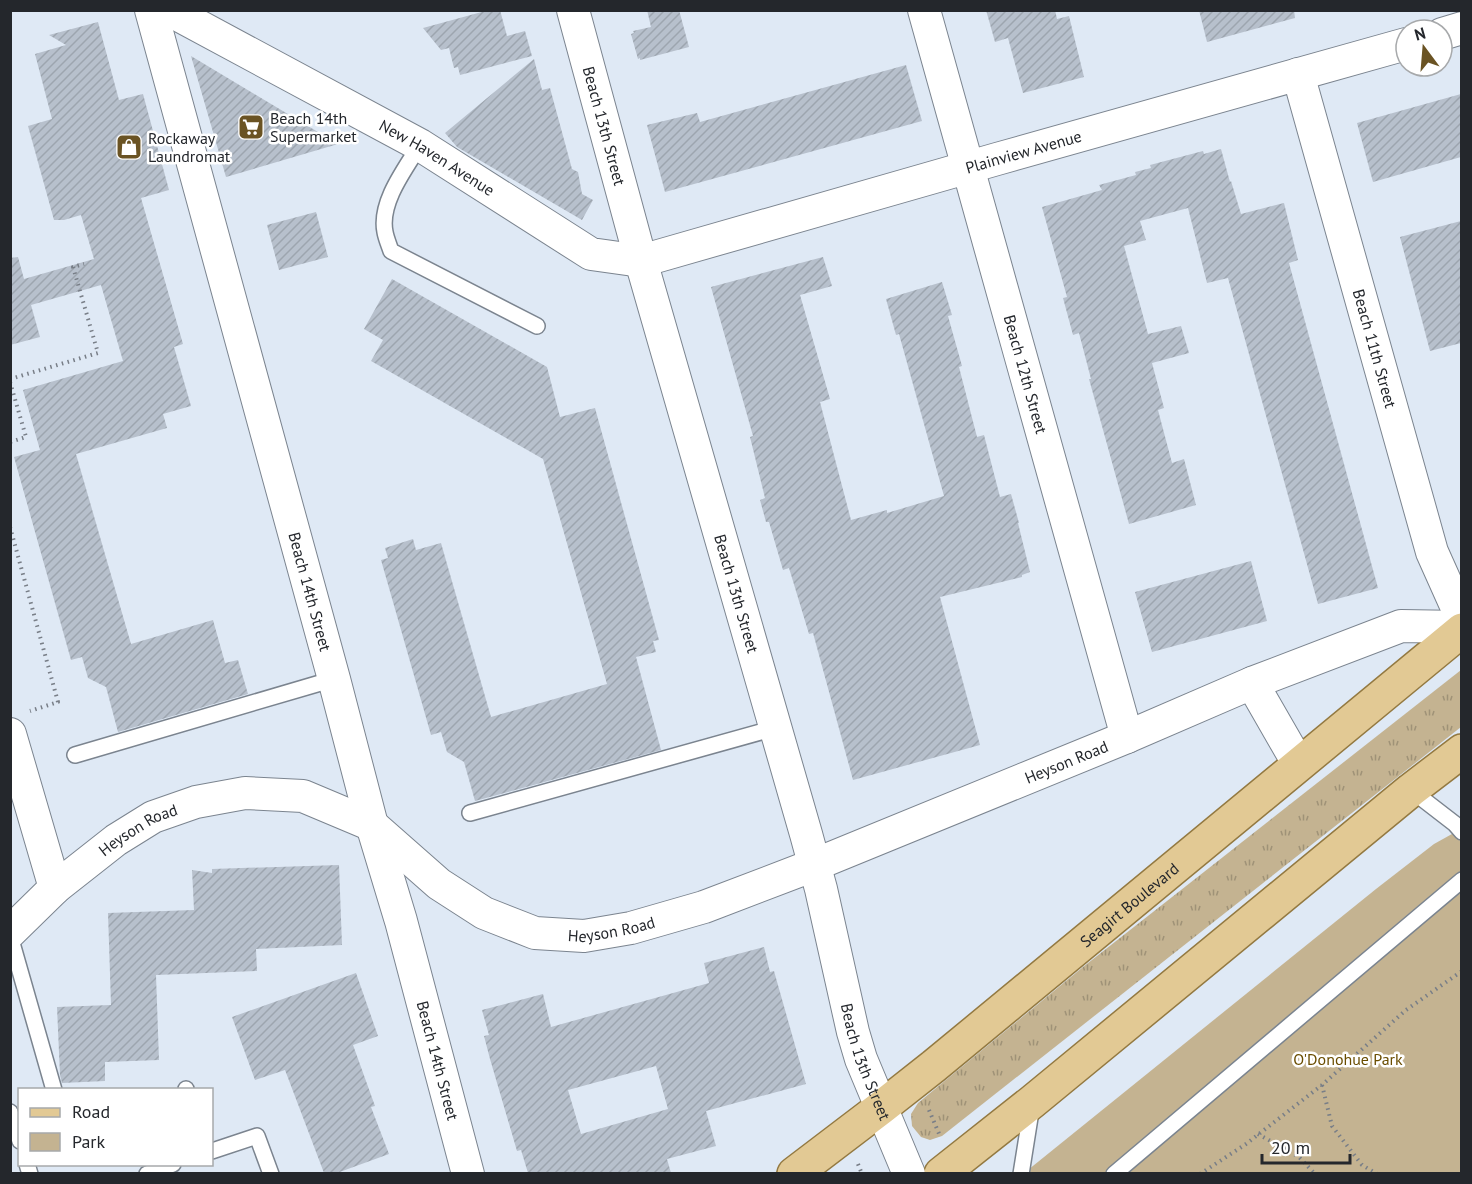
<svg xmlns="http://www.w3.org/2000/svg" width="1472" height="1184" viewBox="0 0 1472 1184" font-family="'PT Sans',sans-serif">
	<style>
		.grass { fill: url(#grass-tufts) }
		.park { fill: #c4b391 }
		.building { fill: url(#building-hatch); fill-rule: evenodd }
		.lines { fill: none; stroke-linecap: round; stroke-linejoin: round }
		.lane-casing { stroke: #7b848f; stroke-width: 18 }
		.street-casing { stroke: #7b848f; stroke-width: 34 }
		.primary-casing { stroke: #937941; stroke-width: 36 }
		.path { stroke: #787e87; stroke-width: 4; stroke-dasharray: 1.5 4.5; stroke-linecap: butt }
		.lane { stroke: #fff; stroke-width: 15 }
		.street { stroke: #fff; stroke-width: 32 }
		.primary { stroke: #e2c994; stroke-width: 33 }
		.labels { text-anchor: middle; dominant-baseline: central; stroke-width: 5; stroke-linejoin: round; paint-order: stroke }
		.poi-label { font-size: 16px; fill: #24272c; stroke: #fff; text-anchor: start }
		.street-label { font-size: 16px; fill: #24272c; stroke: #fff }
		.park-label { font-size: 16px; fill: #6a4d00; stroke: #fff }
	</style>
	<defs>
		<pattern id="grass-tufts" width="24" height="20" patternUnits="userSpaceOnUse" patternTransform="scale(1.5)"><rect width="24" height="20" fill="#c4b391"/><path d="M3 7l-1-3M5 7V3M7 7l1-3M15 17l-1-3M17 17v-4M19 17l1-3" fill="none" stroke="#9f9277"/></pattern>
		<pattern id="building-hatch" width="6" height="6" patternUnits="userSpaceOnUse" patternTransform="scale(1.5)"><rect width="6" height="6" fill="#b7c0cc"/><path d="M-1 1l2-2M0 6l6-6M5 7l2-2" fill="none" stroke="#9da5af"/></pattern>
	</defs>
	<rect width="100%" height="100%" fill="#dfe9f5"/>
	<!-- grass -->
	<path class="grass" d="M1461,670V727L942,1136L930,1140L921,1137L912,1126L911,1114L918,1103L1083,967Z"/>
	<!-- park -->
	<path class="park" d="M1461,829V1173L1023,1174L1376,889L1434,844Z"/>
	<!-- building -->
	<g class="building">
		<path d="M489,10H500L507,36L525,31L532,56L460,75L458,67L454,68L449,48L441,50L423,28Z"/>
		<path d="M647,10H679L689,47L640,60V58L638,59L631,34L634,33L633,31L651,27Z"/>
		<path d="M986,10H1055L1057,19L1069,16L1084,77L1023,93L1008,38L995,42Z"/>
		<path d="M1199,10H1294L1295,18L1207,42Z"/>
		<path d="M98,22L119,100L143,94L169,190L141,198L183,344L174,347L191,406L163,414L167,428L76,454L131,644L213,620L225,663L238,660L248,694L118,732L106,687L88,678L82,657L71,660L14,457L40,450L23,390L123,361L101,285L31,305L40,337L10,345V258L18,257L24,279L94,259L81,215L64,220H54L28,126L52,119L35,54L66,45L49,35Z"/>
		<path d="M191,56L338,144L226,177Z"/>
		<path d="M534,59L542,90L550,88L572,169L578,172L582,194L593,200L582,220L457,147L445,133Z"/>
		<path d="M906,65L922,121L665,192L647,125L697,113L700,122Z"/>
		<path d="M1461,94V157L1373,182L1357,123Z"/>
		<path d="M1221,149L1230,182L1231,181L1241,214L1284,203L1298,260L1289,263L1378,588L1318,604L1228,278L1207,283L1188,208L1140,221L1146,240L1124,246L1148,334L1181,326L1189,353L1152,363L1164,408L1158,410L1172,463L1184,459L1196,505L1129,524L1089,379H1091L1079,333L1073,335L1063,298L1067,297L1042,207L1102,190L1099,185L1136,175L1135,172L1151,168L1150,165L1203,151L1204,154Z"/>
		<path d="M316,212L328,257L279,270L267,225Z"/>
		<path d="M1461,221V343L1430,351L1400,237Z"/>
		<path d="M823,257L832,286L800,295L830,399L820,402L851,520L887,510V513L944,496L899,334L896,335L886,299L942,282L952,315L948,316L962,366L959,367L977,437L984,435L1000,497L1011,494L1019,523H1018L1030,572L1022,575V577L940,597L980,745L853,780L813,633L809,634L789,568L783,570L769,522H766L760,500L765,498L750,437L753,436L711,287Z"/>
		<path d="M392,279L547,367L560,417L595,408L659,640L653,641L656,652L636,657L661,750L475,801L464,762L447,752L441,732L431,735L381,560L388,558L385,548L413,539L416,550L441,543L491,717L607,684L543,459L371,361L383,340L364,329Z"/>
		<path d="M1251,561L1267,621L1152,652L1135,592Z"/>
		<path d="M339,865L342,945L256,949L257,971L156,975L159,1060L105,1062V1081L62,1083L60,1075L57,1007L111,1005L108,913L194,910L192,870L212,873V869Z"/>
		<path d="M764,947L770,972L774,971L806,1084L706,1111L716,1146L667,1159L671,1173H528L521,1150L517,1151L490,1059L484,1036L489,1035L482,1010L543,994L551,1027L709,983L704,963ZM656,1066L668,1109L581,1134L568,1090Z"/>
		<path d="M356,973L378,1036L353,1045L375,1106L371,1107L389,1154L337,1173H324L285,1070L255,1080L232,1017Z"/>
	</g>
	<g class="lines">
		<!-- lane casing -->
		<g class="lane-casing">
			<g id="lane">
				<path d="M420,145C405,169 379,203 385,232C386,238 389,245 391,251L537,326"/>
				<path d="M75,755L334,679"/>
				<path d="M1411,790L1455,824L1462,832"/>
				<path d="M470,813L775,728"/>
				<path d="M10,936L54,1090"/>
				<path d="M186,1090V1089"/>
				<path d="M10,1112L20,1141"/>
				<path d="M212,1151L257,1136L271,1174"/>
				<path d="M27,1164L30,1174"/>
				<path d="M147,1174L173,1164"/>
				<path d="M1021,1174L1032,1105"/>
				<path d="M1114,1174L1462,880"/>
			</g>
		</g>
		<!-- street casing -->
		<g class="street-casing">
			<g id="street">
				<path id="s1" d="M151,10L334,679L372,825L401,921L468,1174"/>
				<path id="s2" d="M169,10L420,145L591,254L641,261L997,159L1406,44"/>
				<path id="s3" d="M573,10L641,261L806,834L821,889L853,1032L861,1059L909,1174"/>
				<path id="s4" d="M924,10L1127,737"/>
				<path d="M1442,34L1462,28"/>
				<path id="s5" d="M1298,74L1432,552L1462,619"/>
				<path d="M1252,683L1298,763"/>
				<path d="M10,734L55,888"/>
				<path id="s6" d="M10,932L55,888L116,840L153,817L196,802L245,793L303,796L372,825L439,884L484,913L535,933L584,936L631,928L704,907L814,865L1127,737L1252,683L1401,626L1462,627"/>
			</g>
		</g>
		<!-- primary casing -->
		<g class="primary-casing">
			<g id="primary">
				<path id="s7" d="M794,1174L882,1107L934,1066L1462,630"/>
				<path d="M941,1174L1032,1102L1411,790L1462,751"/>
			</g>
		</g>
		<!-- path -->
		<g class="path">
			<path d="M10,379L98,353L73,267L84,264"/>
			<path d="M10,382L26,437L10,442"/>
			<path d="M10,527L58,702L30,711"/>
			<path d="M1322,1085L1332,1126L1362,1165L1377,1174"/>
			<path d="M929,1110L940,1136"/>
			<path d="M1258,1134L1299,1157L1315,1174"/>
			<path d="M858,1164L862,1174"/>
			<path d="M1200,1174L1246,1144L1322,1085L1406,1010L1462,971"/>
		</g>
		<!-- lane -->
		<use href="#lane" class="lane"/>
		<!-- street -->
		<use href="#street" class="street"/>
		<!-- primary -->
		<use href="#primary" class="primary"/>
	</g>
	<!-- icons -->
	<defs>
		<g id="supermarket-square" transform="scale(1.35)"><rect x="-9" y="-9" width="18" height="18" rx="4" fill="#6a5323" stroke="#fff"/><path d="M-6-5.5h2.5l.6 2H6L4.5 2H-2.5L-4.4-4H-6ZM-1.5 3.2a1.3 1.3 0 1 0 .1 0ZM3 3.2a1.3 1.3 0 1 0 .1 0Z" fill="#fff"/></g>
		<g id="shop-square" transform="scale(1.35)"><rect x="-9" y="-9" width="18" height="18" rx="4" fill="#6a5323" stroke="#fff"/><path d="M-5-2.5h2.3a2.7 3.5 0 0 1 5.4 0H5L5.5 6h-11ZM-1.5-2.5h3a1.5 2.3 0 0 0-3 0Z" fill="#fff"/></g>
	</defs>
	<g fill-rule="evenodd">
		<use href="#supermarket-square" x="251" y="127"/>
		<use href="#shop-square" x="129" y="147"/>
	</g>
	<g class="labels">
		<!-- poi labels -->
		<g class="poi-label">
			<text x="270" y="118">Beach 14th<tspan x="270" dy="18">Supermarket</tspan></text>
			<text x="148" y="138">Rockaway<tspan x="148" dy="18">Laundromat</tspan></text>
		</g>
		<!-- street labels -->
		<g class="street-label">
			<text stroke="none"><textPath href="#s3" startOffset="120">Beach 13th Street</textPath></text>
			<text stroke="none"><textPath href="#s2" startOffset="936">Plainview Avenue</textPath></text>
			<text stroke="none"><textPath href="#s2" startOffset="306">New Haven Avenue</textPath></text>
			<text stroke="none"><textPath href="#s5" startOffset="285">Beach 11th Street</textPath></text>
			<text stroke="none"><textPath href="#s4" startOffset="378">Beach 12th Street</textPath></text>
			<text stroke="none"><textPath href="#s1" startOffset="603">Beach 14th Street</textPath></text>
			<text stroke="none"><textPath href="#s3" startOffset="606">Beach 13th Street</textPath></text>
			<text stroke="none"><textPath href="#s6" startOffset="1173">Heyson Road</textPath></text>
			<text stroke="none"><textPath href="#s6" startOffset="165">Heyson Road</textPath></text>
			<text stroke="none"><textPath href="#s7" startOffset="430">Seagirt Boulevard</textPath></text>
			<text stroke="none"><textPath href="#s6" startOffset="687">Heyson Road</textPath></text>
			<text stroke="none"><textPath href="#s1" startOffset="1089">Beach 14th Street</textPath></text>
			<text stroke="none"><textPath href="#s3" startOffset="1092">Beach 13th Street</textPath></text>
		</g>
		<!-- park labels -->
		<g class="park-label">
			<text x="1348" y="1059">O'Donohue Park</text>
		</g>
	</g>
	<!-- border -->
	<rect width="1472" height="1184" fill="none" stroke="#24272c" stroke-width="24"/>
	<!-- legend -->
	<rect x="18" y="1088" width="195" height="78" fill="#ffffff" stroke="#a7a9ab" stroke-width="1.5"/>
	<rect x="30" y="1108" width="30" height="9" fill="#e2c994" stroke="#a7a9ab" stroke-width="1.5"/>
	<text x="72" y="1118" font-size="18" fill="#24272c">Road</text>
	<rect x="30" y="1133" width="30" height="18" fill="#c4b391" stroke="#a7a9ab" stroke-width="1.5"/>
	<text x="72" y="1148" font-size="18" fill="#24272c">Park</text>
	<!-- north arrow -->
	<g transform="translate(1424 48) rotate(344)"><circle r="28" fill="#ffffff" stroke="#a7a9ab" stroke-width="1.5"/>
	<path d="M0-4.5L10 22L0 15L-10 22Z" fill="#6a5323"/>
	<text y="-9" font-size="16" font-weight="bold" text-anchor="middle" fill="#24272c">N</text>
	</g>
	<!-- scale -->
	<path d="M1262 1154v9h88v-9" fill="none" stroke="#24272c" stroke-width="3"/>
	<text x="1271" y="1154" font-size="18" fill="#24272c" stroke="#ffffff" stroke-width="4.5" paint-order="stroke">20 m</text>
</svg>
